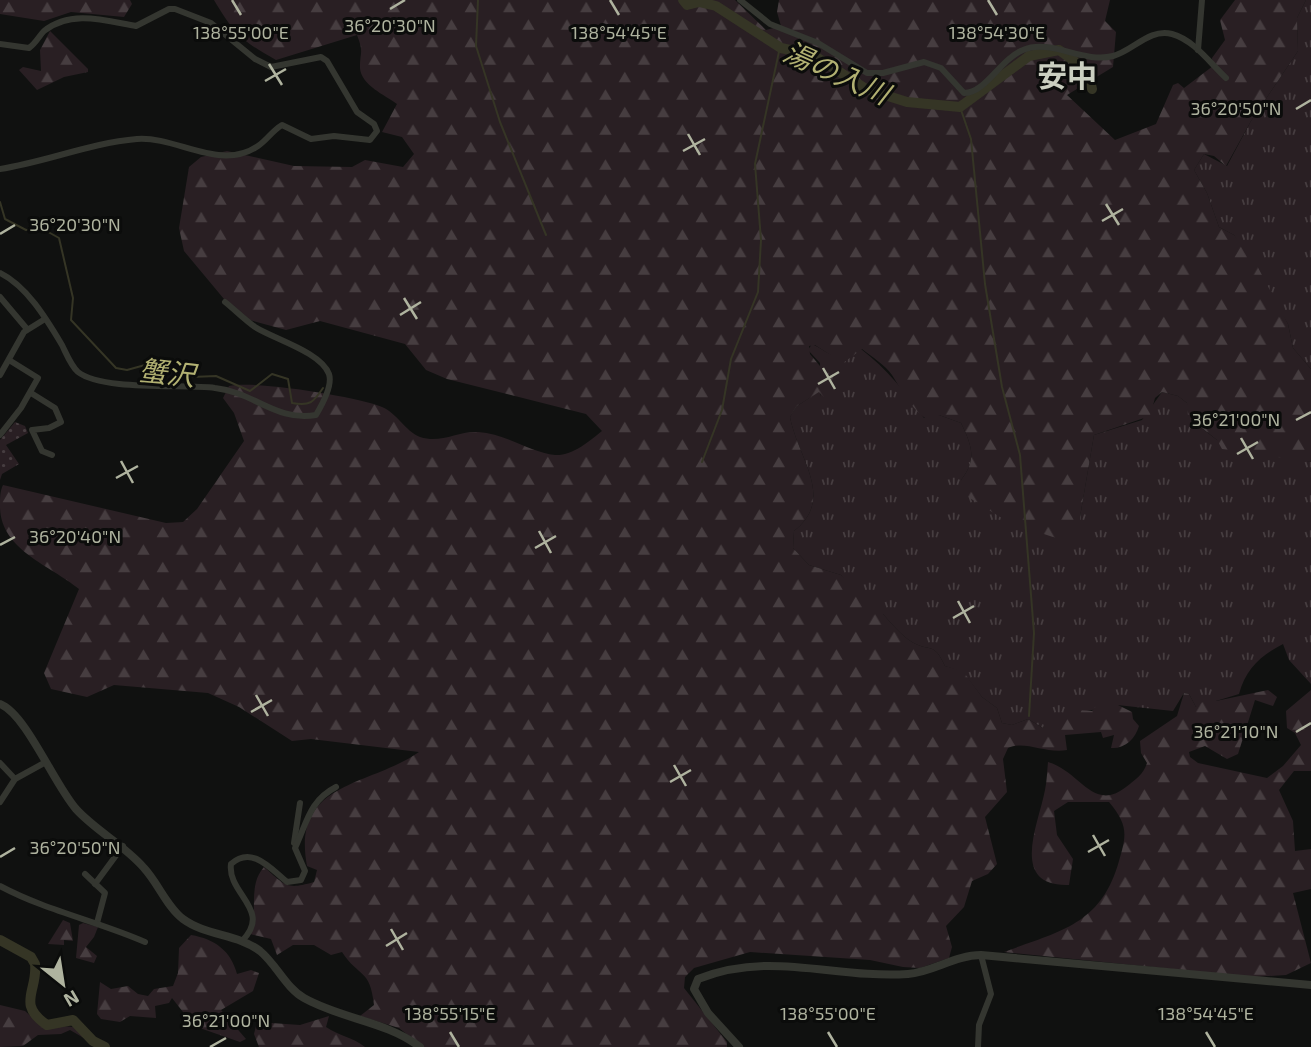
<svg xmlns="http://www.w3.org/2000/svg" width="1311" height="1047" viewBox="0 0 1311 1047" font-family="'Exo 2','Noto Sans JP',sans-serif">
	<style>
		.grass { fill: url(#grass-tufts) }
		.forest { fill: url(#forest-firs) }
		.park { fill: url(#park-dots) }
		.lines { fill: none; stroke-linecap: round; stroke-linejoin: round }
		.stream { stroke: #353525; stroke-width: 2 }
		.river { stroke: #353525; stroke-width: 10 }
		.minor { stroke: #343630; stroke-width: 6 }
		.tertiary { stroke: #343630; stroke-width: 8 }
		.ticks { fill: none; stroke: #afb39f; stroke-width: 2.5 }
		.labels { text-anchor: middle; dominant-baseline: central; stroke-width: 6; stroke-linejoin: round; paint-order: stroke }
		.water-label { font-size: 28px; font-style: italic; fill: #b2b172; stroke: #0b0c0b }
		.quarter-label { font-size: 30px; font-weight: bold; fill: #cbcfc1; stroke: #0b0c0b }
		.ticks-label { font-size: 18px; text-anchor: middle; fill: #afb39f; stroke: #0b0c0b; stroke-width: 6; stroke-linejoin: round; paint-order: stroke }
	</style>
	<defs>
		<pattern id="grass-tufts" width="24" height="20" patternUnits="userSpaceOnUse" patternTransform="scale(1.75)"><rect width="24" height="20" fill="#291f23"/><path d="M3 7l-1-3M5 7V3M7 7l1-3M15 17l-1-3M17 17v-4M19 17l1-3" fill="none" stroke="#463d40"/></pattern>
		<pattern id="forest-firs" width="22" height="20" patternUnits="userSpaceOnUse" patternTransform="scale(1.75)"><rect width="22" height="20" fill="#291f23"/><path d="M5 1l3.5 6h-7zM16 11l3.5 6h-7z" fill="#463d40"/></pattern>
		<pattern id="park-dots" width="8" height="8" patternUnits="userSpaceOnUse" patternTransform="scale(1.75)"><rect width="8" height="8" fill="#291f23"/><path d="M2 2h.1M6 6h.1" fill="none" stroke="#463d40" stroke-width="1.8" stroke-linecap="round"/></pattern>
	</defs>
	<rect width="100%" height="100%" fill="#101110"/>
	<!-- grass -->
	<g class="grass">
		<path d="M1306,0H1311V369L1293,348L1288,324L1234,235L1219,227L1207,193L1194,170L1204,154L1227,166L1251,121L1298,51L1297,18Z"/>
		<path d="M812,344C834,355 839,366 861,349C887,369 905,392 924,418L939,415L961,423C971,444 978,459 961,480L1080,545V517L1094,435L1142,420L1162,392L1178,396L1187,403L1195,423L1217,440L1311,462V684L1289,660L1283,644C1260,656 1246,669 1239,694L1196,707L1189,694L1184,693L1173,711L1117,705L1082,712L1058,727L1043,728L1028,719L1012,725L1002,723L997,708L982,697L963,672L945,666C933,640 930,653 912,642C901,635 891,623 883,614L871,615L841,575L809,565L793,548L794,531C836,498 798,459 790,417L797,406L820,391L821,397L820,363L808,350Z"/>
	</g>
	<!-- forest -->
	<g class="forest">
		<path d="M0,0H130L132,4L124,17L71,12L44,21L0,14Z"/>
		<path d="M214,0H735L766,30L781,26L777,12L779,0H1110L1105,21L1116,32L1113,67L1067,95L1115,140L1156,124L1173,85L1178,83L1184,88L1213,66L1212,58L1225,40L1220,20L1235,0H1306L1297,18L1298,51L1251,121L1226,166L1214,156L1204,154L1194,170L1207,193L1219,227L1234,235L1254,260L1288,324L1293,348L1311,369V462L1222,449L1217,440L1188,417L1187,403L1178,396L1162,392L1155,398L1150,416L1094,435L1080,517V546L1008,522L965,495L961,480C978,459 971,444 961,423L939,415L932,422C914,414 902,391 892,375C885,365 872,357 862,349L843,363L815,345L809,346L810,354L834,383L824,397L819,392L797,406L790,417C798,459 836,498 794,531L793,548L809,565L841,575L868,604L871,614H883C891,623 901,635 912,642C930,653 933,640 945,666L963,671L982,697L997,708L1002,723L1012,725L1028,719L1043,728L1052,724L1058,727V717H1072L1077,710L1092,711L1097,705L1110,701L1132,712L1133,719L1139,726C1135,739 1125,749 1111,748L1114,735L1103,738L1101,732L1065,735L1067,750C1046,754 1025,740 1008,748L1003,759L1007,792L985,817L997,864L988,874L972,881L964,907L946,926L952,947L949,958L920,968L903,967L870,960L750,952L694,968L685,977L684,988L727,1042V1047H423L399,1028L360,1016L374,1005C370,968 359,978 342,952L331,955L314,945H293L277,955L271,939L250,934C259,912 247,886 264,867C286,886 286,890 314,882L317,870L307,866C291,781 369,787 419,752L311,739L292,741L239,707L208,693L114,685L87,697L51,689L44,673L79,589C50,565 0,550 0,506C0,498 0,491 3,485L166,523L183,522L197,509L244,441L234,413L223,398L229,386C253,380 359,397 382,407C397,413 405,431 420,437C441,444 457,431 478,432C507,434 531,453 555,455C572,456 590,441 602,431L586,414L447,379L426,370L405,344L320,321L286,330L239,317L184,251L179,228L189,167L201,157L227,151L294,166L352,167L365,160L403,167L414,154L402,137L382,132L397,104C385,95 361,85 360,68C360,51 364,53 357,35L276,60C242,41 234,34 214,0Z"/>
		<path d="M50,31L88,69V72L64,77L37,90L19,70L23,67L41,71L40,50Z"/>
		<path d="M1268,690L1277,697L1273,706L1255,700L1238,754L1227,759L1205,746L1189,752L1190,757L1198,763L1267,778L1283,766L1301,745L1295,733L1287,728L1286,711L1311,690V771H1294L1279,790L1293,821L1295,851L1311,849V889L1293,893L1311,963L1286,975L1253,977L1004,952C1060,931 1101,925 1119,861C1127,834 1128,825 1109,802H1068L1054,811L1057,835L1073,859L1069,885C1008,887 1039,823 1045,790C1047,781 1047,771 1048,762C1080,771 1093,813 1126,787C1136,779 1143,775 1147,763L1141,753L1140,741L1177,716L1184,693L1189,694L1196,707L1207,698L1216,701Z"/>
		<path d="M63,920L70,923L73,941L64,940V945L48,944Z"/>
		<path d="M83,923L98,927L94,937L86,947L97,956L94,963L76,958L79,925Z"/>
		<path d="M191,935C215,939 231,951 237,974L251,970L259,973L253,991L221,1010L246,1039L240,1042L194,1026L172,998L169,1003L155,1006L156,1018L130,1016L120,1022L101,1019L97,1014L100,982L111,989L128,986L138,994L148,996L154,989L173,986L178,973L179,948Z"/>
		<path d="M0,1005L25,1011L44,1028C68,1025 79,1024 99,1042L96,1045L70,1030L61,1034L38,1035L23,1046L0,1047Z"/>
		<path d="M329,1016L326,1027C339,1036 353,1037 365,1047H259L254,1034L257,1022L300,1025Z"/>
	</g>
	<!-- park -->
	<path class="park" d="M15,422L25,426L28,433L6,445L19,464L2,474L0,480V440Z"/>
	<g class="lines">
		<!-- stream -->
		<g class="stream">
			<path d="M478,0L476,46L500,122L546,235"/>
			<path d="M960,107L971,139L985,284L1002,387L1020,455L1034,633L1029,716"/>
			<path d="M0,202L5,219L26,230L41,228L59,238L73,298L71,320L116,368L127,370L145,365L192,377L216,376L250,391L272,374L288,379L292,403C310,406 313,403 323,388"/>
			<path d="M702,462L722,410L731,359L758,292L761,240L755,164L780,47"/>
		</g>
		<!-- river -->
		<g class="river">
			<path d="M683,0L687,5L699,2L716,6L781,48L813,55L866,89L907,102L960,107L1029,56L1059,50L1088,71L1092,89"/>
			<path d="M0,940L31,957L35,964C38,991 16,1004 47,1025L73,1020L93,1041L105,1047"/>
		</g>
		<!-- minor -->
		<g class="minor">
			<path d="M740,0L770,24L818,43L867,73H883L924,62L941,68L964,93C986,93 1000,59 1023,50C1051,38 1083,64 1113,56C1133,51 1149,28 1172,34C1194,40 1210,63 1226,78"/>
			<path d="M0,44L29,48C36,43 39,36 44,31C71,9 107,21 136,26L169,9H175L211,23L255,59L271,67L321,57L327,61L357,112L374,124L377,131L370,140L334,136L311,139L282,125C272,131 267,140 258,146C220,172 177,136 137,139C90,143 46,162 0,169"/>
			<path d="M1198,50L1202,0"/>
			<path d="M0,273C27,286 47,320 62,345C66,353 71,366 78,372C102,391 183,384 215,388C254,392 276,422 316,415C322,405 333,386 329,374C321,352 274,339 255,327C245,320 235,310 225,302"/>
			<path d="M0,297L27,329"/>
			<path d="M0,375L24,332L45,319"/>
			<path d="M31,393L55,408L61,422L49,428L32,430L42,451L52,455"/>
			<path d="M0,435L21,408L38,378L9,360"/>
			<path d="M0,763L15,779"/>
			<path d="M0,802L15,779L44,763"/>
			<path d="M294,843L300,803"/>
			<path d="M85,874L105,893L97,923"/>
			<path d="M95,884L123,846"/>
			<path d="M0,886C47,911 97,921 145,942"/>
			<path d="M242,941C273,910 227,894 231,864C252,845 271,869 287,882L301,880L305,871L295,848C307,823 309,801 336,787"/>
			<path d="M978,1047L979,1025L991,994L981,955"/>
		</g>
		<!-- tertiary -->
		<g class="tertiary">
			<path d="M0,704C26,714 54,784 76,809C96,831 124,845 144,868C158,883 167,907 183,919C206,936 238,934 260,951C276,964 286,988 304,998C341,1019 386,1021 420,1047"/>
			<path d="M739,1047L708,1013L694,989L698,979C771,950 834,979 908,974C933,972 955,955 981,955L1311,985"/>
		</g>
	</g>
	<!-- ticks -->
	<path class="ticks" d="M232,0L241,15M610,0L619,15M988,0L997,15M390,9L405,0M269,64L282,85M265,81L286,69M1296,109L1311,100M688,134L700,155M683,151L705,139M1106,204L1119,225M1102,221L1123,209M0,234L15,225M404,298L417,319M400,315L421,302M823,368L835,389M818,384L839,372M1296,420L1311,412M1241,438L1253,459M1237,454L1258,442M121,461L133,483M116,478L138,466M539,531L551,553M0,545L15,537M535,548L556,536M958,601L970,623M953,618L974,606M256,695L268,716M251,712L272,700M1296,732L1311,723M674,765L686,786M670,782L691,770M1093,835L1105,856M1088,852L1109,840M0,857L15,848M391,929L403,950M386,946L407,933M450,1032L459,1047M828,1032L837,1047M1206,1032L1215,1047M210,1047L226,1038"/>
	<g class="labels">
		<!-- water labels -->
		<g class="water-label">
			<text transform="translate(837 72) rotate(24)">湯の入川</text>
			<text transform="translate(167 372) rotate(6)">蟹沢</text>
		</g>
		<!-- quarter labels -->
		<g class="quarter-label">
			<text x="1067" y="75">安中</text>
		</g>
	</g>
	<g class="ticks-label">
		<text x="390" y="32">36°20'30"N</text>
		<text x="241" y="39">138°55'00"E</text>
		<text x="619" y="39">138°54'45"E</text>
		<text x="997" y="39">138°54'30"E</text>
		<text x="1236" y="115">36°20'50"N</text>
		<text x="75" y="231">36°20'30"N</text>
		<text x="1236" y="426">36°21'00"N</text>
		<text x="75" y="543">36°20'40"N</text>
		<text x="1236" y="738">36°21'10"N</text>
		<text x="75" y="854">36°20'50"N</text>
		<text x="450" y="1020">138°55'15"E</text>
		<text x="828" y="1020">138°55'00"E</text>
		<text x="1206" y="1020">138°54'45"E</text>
		<text x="226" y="1027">36°21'00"N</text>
	</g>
	<!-- north arrow -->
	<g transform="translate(63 984) rotate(150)" stroke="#0b0c0b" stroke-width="5" paint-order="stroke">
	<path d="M0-5L12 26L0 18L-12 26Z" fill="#afb39f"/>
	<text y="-10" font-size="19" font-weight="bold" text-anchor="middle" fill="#afb39f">N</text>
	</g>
</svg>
